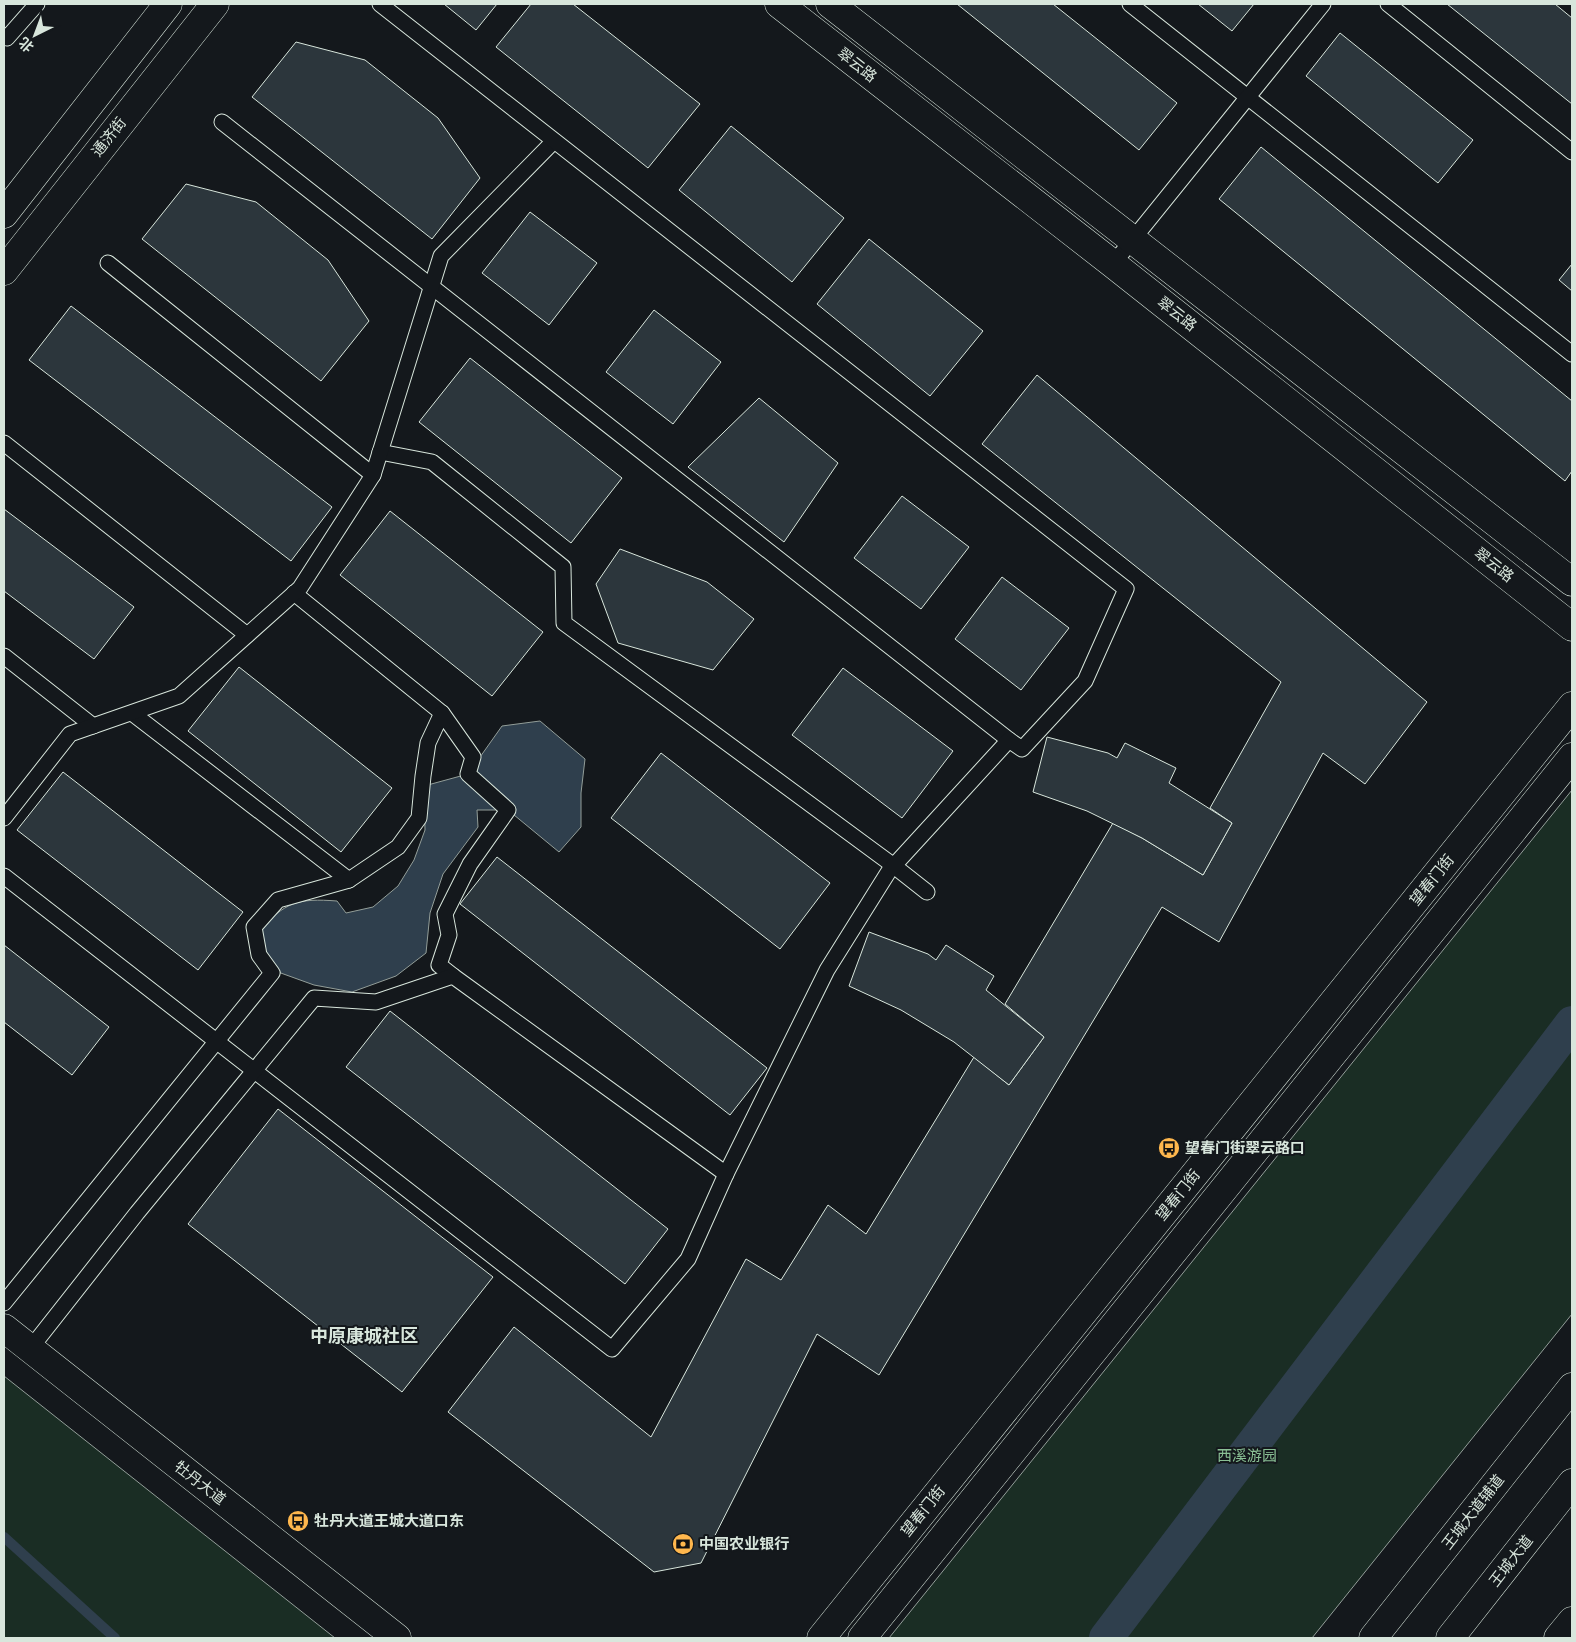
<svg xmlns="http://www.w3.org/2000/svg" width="1576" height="1642" viewBox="0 0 1576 1642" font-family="Signika,'Noto Sans SC',sans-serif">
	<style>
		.green { fill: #1a2d24; stroke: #939e99 }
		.water { fill: #2f3f4d; stroke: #939e99 }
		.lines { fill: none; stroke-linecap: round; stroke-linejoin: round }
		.stream { stroke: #2f3f4d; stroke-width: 10 }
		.canal { stroke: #2f3f4d; stroke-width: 34 }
		.building { fill: #2c363c; stroke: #d8e6dc }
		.service-casing { stroke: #d8e6dc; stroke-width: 17 }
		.minor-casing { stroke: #d8e6dc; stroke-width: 29 }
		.tertiary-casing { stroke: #d8e6dc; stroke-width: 29 }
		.secondary-casing { stroke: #d8e6dc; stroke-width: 29 }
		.primary-casing { stroke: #d8e6dc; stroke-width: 29 }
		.trunk-casing { stroke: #d8e6dc; stroke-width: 29 }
		.service { stroke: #14181c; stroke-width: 15 }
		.minor { stroke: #14181c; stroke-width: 28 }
		.tertiary { stroke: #14181c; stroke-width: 28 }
		.secondary { stroke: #14181c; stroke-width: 28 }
		.primary { stroke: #14181c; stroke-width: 28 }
		.trunk { stroke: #14181c; stroke-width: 28 }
		.labels { text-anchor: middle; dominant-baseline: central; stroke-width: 4; stroke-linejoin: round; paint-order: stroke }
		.street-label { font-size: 15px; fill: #d8e6dc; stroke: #14181c }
		.poi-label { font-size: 15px; font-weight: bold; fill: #d8e6dc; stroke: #14181c; text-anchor: start }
		.park-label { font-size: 15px; fill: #8ac095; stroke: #14181c }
		.quarter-label { font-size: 18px; font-weight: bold; fill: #d8e6dc; stroke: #14181c }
	</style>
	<rect width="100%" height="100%" fill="#14181c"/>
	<!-- green -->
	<g class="green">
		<path d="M1572,790V1314L1312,1638H889Z"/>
		<path d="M4,1376L335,1638H4Z"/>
	</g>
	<!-- water -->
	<path class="water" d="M540,721L585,759L581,793V827L559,852L508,810H477L478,827L443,874L430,913L426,953L396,976L352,992L314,985L278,972L265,953L259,931C285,902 298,898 337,901L346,913L373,907L398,886L414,860L425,830L424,786L468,774L502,726Z"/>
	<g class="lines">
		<!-- stream -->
		<path class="stream" d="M4,1537L115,1638"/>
		<!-- canal -->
		<path class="canal" d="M1106,1638L1572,1023"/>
	</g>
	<!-- building -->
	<g class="building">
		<path d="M444,4H497L476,30Z"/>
		<path d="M531,4H573L700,104L648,168L496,47Z"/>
		<path d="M957,4H1053L1177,103L1139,150Z"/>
		<path d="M1198,4H1254L1232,31Z"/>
		<path d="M1447,4H1555L1572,18V104Z"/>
		<path d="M1340,33L1473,140L1438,183L1306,76Z"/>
		<path d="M296,42L365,60L438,118L480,178L432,239L252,97Z"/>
		<path d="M731,126L844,218L792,282L679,190Z"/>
		<path d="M1261,147L1572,401V471L1565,481L1219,199Z"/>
		<path d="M186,184L256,202L328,260L369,321L321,381L142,239Z"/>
		<path d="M530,212L597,263L549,325L482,273Z"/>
		<path d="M869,239L983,331L930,396L817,304Z"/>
		<path d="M1572,264V291L1559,280Z"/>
		<path d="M71,306L332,507L291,561L29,360Z"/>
		<path d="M654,310L721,362L673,424L606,372Z"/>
		<path d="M470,358L622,478L571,543L419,422Z"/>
		<path d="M1037,375L1427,702L1365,784L1323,753L1219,942L1162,907L879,1375L817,1334L701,1563L654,1572L448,1412L514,1327L651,1437L746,1259L781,1280L828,1205L866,1234L974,1057L1009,1085L1044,1037L1005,1004L1113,823L1142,838L1203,875L1232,823L1210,808L1281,682L982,444Z"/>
		<path d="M759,398L838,463L784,542L688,467Z"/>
		<path d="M902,496L969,547L921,609L854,558Z"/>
		<path d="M4,509L134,607L94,659L4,591Z"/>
		<path d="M390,511L543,632L492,696L340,575Z"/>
		<path d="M620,549L707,582L754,619L713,670L618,643L596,584Z"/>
		<path d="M1002,577L1069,628L1021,690L955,639Z"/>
		<path d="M239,667L392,788L341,852L188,731Z"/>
		<path d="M843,668L953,751L902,818L792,735Z"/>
		<path d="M1047,737L1108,753L1117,758L1125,743L1176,768L1169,783L1232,823L1203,875L1142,838L1087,811L1033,792Z"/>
		<path d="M661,753L830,883L780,949L611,818Z"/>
		<path d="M63,772L243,912L198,970L17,830Z"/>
		<path d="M497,857L767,1068L730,1115L460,904Z"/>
		<path d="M869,932L928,954L936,960L946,945L994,976L986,990L1044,1037L1009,1085L954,1042L901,1010L849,986Z"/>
		<path d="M4,945L109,1027L72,1075L4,1022Z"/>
		<path d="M390,1011L668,1229L625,1284L346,1067Z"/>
		<path d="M278,1109L493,1277L402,1392L188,1224Z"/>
	</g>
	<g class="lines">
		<!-- service casing -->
		<g class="service-casing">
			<g id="service">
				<path d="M1130,4L1572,354"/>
				<path d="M1388,4L1572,152"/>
				<path d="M4,36L7,38L37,4"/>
				<path d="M222,122L1009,740"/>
				<path d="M108,263L373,475"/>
				<path d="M1113,264L1323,4"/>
				<path d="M4,443L247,635"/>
				<path d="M380,452L432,462L563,567L564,623L894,866L927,892"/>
				<path d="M294,593L442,713"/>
				<path d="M4,656L93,726"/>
				<path d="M132,713L349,880"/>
				<path d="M4,818L70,734L179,696L300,588L373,475L441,256L554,141"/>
				<path d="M4,876L612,1349L688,1259L726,1174"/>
				<path d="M4,1303L272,973L259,955L254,927L278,900L349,880L398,847L419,818L423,776L428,743L442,713L473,757L468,774L508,810L470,864L445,914L449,935L439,965L453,976"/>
				<path d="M30,1349L137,1213L314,998L376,1002L453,976L726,1174L827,970L889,871L1009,740L1022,749L1085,681L1126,589L380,4"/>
			</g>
		</g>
		<!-- minor casing -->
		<g class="minor-casing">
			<g id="minor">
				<path d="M4,214L168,4"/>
				<path d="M4,271L215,4"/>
			</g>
		</g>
		<!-- tertiary casing -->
		<g class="tertiary-casing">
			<g id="tertiary">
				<path d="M779,4L1113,264L1572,627"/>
				<path d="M830,4L1572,582"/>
				<path d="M821,1638L1572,706"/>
				<path d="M862,1638L1572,757"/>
			</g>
		</g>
		<!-- secondary casing -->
		<g class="secondary-casing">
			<path id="secondary" d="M4,1328L397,1638"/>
		</g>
		<!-- primary casing -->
		<g class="primary-casing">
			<path id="primary" d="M1373,1638L1572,1387"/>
		</g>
		<!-- trunk casing -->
		<g class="trunk-casing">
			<g id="trunk">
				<path d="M1450,1638L1572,1483"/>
				<path d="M1558,1638L1572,1621"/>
			</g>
		</g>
		<!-- service -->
		<use href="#service" class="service"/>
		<!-- minor -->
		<use href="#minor" class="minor"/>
		<!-- tertiary -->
		<use href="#tertiary" class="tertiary"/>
		<!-- secondary -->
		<use href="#secondary" class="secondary"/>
		<!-- primary -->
		<use href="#primary" class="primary"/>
		<!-- trunk -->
		<use href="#trunk" class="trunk"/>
	</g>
	<!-- icons -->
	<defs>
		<g id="bus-disc" transform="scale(1.125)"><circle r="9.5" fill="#ffb74d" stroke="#14181c"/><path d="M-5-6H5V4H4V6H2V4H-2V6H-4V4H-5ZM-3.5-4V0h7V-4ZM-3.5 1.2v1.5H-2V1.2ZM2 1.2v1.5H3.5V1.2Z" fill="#111"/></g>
		<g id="bank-disc" transform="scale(1.125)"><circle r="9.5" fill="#ffb74d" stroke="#14181c"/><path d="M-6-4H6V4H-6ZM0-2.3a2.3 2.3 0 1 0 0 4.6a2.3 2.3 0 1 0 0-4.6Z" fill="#111"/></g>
	</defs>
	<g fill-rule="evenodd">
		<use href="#bus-disc" x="1169" y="1148"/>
		<use href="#bus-disc" x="298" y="1521"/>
		<use href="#bank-disc" x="683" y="1544"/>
	</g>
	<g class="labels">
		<!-- street labels -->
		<g class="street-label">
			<text transform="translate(857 65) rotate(38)">翠云路</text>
			<text transform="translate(109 137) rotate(-52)">通济街</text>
			<text transform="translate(1177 314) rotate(38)">翠云路</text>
			<text transform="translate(1494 565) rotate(38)">翠云路</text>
			<text transform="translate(1432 880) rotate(-51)">望春门街</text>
			<text transform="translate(1178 1195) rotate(-51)">望春门街</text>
			<text transform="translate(200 1483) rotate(38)">牡丹大道</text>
			<text transform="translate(923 1511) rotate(-51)">望春门街</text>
			<text transform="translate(1473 1512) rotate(-52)">王城大道辅道</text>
			<text transform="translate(1511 1561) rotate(-52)">王城大道</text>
		</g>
		<!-- poi labels -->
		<g class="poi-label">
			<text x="1185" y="1148">望春门街翠云路口</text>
			<text x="314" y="1521">牡丹大道王城大道口东</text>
			<text x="699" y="1544">中国农业银行</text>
		</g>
		<!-- park labels -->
		<g class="park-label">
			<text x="1247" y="1456">西溪游园</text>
		</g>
		<!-- quarter labels -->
		<g class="quarter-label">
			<text x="364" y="1336">中原康城社区</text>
		</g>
	</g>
	<!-- border -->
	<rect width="1576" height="1642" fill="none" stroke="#d8e6dc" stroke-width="10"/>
	<!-- north arrow -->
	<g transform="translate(35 35) rotate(222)" stroke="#14181c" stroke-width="4" paint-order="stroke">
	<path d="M0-4L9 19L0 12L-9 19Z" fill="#d8e6dc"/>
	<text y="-8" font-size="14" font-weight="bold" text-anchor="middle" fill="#d8e6dc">北</text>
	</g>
</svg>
